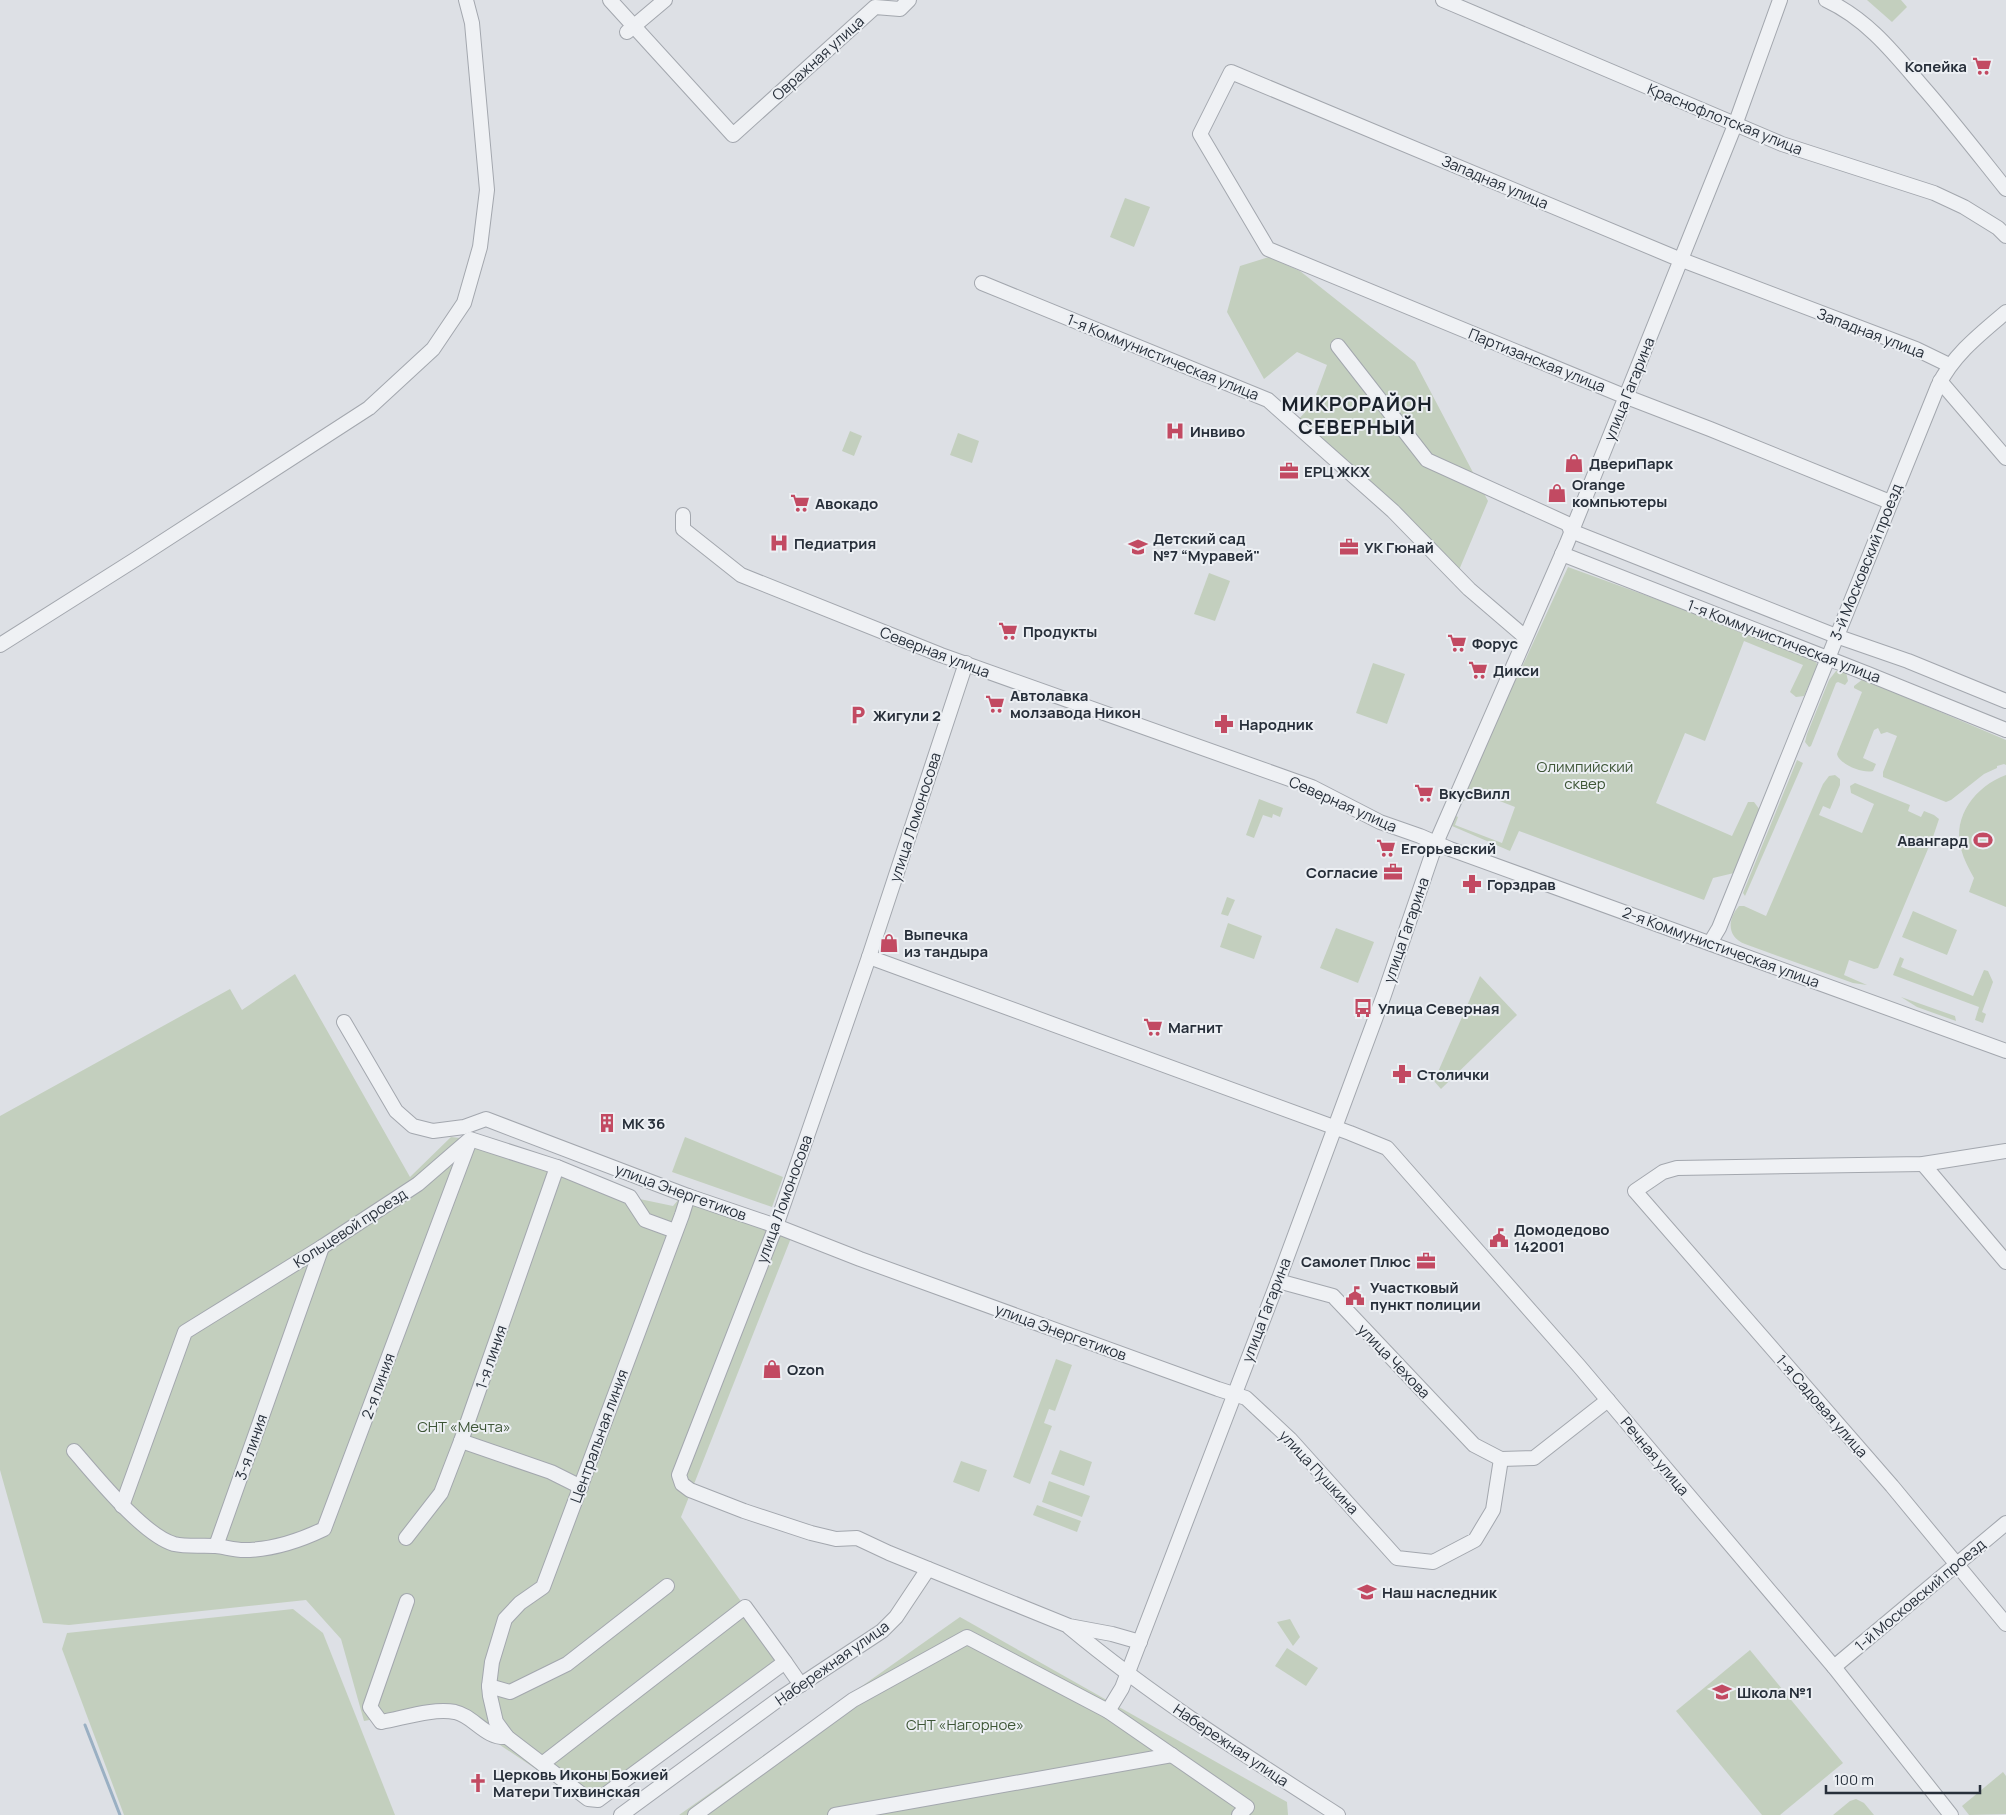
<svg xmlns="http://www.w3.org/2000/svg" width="2006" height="1815" viewBox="0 0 2006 1815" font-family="Manrope,sans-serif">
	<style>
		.green { fill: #c3cfbe }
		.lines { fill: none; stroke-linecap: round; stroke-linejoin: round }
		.stream { stroke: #9ab0c3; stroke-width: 3 }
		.minor-casing { stroke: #a3a7ae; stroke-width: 16 }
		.minor { stroke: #eff1f4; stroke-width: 14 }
		.labels { text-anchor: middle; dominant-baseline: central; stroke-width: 4; stroke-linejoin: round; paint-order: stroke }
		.street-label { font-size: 15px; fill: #272f3a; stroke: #eceff3 }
		.poi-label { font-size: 15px; font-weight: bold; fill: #272f3a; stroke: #eceff3; text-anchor: start }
		.park-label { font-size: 15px; fill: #3d5536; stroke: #eceff3 }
		.district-label { font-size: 20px; font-weight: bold; letter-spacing: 1px; fill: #1a212b; stroke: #eceff3 }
	</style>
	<rect width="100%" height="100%" fill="#dde0e5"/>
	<!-- green -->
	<g class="green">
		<path d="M1867,0H1901L1907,7L1892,22Z"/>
		<path d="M1125,198L1150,207L1134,247L1110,237Z"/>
		<path d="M1269,257L1300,271L1415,362L1488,501L1459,570L1299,419L1313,403L1327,365L1297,352L1264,379L1227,312L1240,266Z"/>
		<path d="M850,431L862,436L854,456L842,451Z"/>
		<path d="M958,433L979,441L972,463L950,455Z"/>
		<path d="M1568,567L1804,653L1813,659L1818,665L1804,696L1796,697L1790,692L1803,665L1744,641L1705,741L1685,733L1656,803L1732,836L1748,802H1754L1760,810L1734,873L1713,878L1704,900L1519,831L1510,851L1452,826L1456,816L1458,817L1455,825L1502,843L1515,807L1469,789L1464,801L1462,800L1514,664L1522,667Z"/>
		<path d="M1209,573L1230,581L1215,621L1194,614Z"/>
		<path d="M1373,663L1405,674L1387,724L1356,713Z"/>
		<path d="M1836,671L1846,672L1848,681L1845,685L1838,682L1836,683L1811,746L1809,747L1805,742L1807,734L1829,680Z"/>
		<path d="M1863,679L2006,740V765L2004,764L1997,766V768L1984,774L1951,800L1946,802L1883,777V772L1897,736L1887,732L1881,734L1878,728L1874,730L1863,758L1876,764L1873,771C1863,774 1839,764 1837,754L1862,692L1854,688V686Z"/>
		<path d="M1797,760L1803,763L1745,896L1743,893Z"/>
		<path d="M1835,775L1840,779V785L1830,809L1823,806L1819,815L1862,833L1874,804L1851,793L1850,786L1855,783L1910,805L1908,811L1921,817L1924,811L1934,815L1939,819L1933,837L1878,968L1874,969L1849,960L1844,975L1867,985L1853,983L1745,944C1727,937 1727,920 1739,906H1744L1766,916L1823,784L1829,776Z"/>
		<path d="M2006,775V907L1969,892L1974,878C1969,869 1964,860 1961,849C1952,816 1976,786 2006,775Z"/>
		<path d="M1259,799L1283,808L1280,817L1273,814L1272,818L1263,815L1254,838L1246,835Z"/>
		<path d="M1227,897L1235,900L1228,916L1221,914Z"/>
		<path d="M1913,911L1957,930L1947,955L1902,937Z"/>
		<path d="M1228,923L1262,936L1254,959L1220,947Z"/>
		<path d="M1336,928L1374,942L1358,983L1320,968Z"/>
		<path d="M1900,957L1904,959L1901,967L1973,996L1984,970L1988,971L1993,982L1982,1012L1986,1014L1983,1023L1975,1020L1979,1007L1893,975Z"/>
		<path d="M295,974L410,1177L451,1137L470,1139L630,1197L673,1206L685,1192L793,1233L681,1517L787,1666L591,1806L442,1706L364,1721L341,1639L306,1600L69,1625L43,1623L0,1470V1116L230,989L242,1010Z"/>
		<path d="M1480,976L1517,1015L1441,1089L1434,1081Z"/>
		<path d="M1901,997L1955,1016L1956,1021L1917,1007Z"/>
		<path d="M685,1137L783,1177L772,1207L672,1172Z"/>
		<path d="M1056,1359L1072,1365L1055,1411L1049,1409L1044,1423L1052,1426L1030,1484L1013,1477Z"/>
		<path d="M1060,1450L1092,1462L1084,1486L1051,1474Z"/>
		<path d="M961,1461L987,1470L979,1492L953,1482Z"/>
		<path d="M1049,1481L1090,1496L1082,1517L1042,1502Z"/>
		<path d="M1037,1505L1081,1521L1077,1532L1033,1515Z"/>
		<path d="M293,1609L323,1633L395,1815H124L62,1649L67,1633Z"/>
		<path d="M960,1617L1287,1802L1288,1815H679Z"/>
		<path d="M1290,1619L1300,1637L1293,1646L1277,1622Z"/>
		<path d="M1287,1648L1318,1668L1306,1686L1275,1666Z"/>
		<path d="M1750,1650L1843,1763L1780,1815H1762L1676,1711Z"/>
		<path d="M2003,1772L2006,1776V1814L1969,1815L1962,1806Z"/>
		<path d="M1856,1799L1864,1803L1874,1815H1833L1850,1801Z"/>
	</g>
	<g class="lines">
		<!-- stream -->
		<path class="stream" d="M85,1725L120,1815"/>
		<!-- minor casing -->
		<g class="minor-casing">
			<g id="minor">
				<path d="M610,0L733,135L875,7L900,9L909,0"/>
				<path d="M1443,0L1782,144L1934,193L1964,207L1998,228L2006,236"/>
				<path d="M1826,0C1867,19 1893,52 1922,86C1951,119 1978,154 2006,189"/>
				<path d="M627,32L665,0"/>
				<path d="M982,283L1268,400L1393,511L1469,589L1525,637"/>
				<path d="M1338,346L1427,460L1568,524L1571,531L1836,636L1908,661L2006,701"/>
				<path d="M1940,381L2006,458"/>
				<path d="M1890,502L1710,429L1619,394L1268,249L1200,134L1231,72L1674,257L1916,349L1949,365"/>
				<path d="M683,515V529L741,575L941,655L1312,787L1380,822L1420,836L1450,849L2006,1051"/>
				<path d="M1562,554L1868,674L2006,730"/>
				<path d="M0,645L136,559L369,408L433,349L464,303L480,247L487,190L472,23L466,0"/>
				<path d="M966,663L869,957L776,1226L679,1475L682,1484L690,1490L744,1511L811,1533L836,1539L857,1538L889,1553L1069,1626L1112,1634L1140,1642"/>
				<path d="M1710,943L1719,928L1938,386C1953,355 1980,334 2006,312"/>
				<path d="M869,957L1350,1133L1387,1148L1579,1366L1834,1667L1951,1815"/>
				<path d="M344,1022L396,1111L413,1126L433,1131L464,1127L486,1119L688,1196L776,1226L860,1259L1218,1389L1246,1398L1290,1439L1397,1558L1433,1562L1475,1540L1493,1510L1501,1459"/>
				<path d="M2006,1151L1923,1164L1677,1168L1663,1172L1635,1191L1892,1486L2006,1624"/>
				<path d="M1923,1164L2006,1262"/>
				<path d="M1278,1281L1333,1296L1474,1445L1501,1459L1534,1458L1608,1400"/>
				<path d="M461,1441L551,1472L581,1487"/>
				<path d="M74,1451C96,1476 143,1535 174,1544C187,1547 203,1545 216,1546L322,1247"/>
				<path d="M122,1506L185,1332L322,1247L418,1184L470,1139L557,1167L630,1197L645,1220L675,1231"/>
				<path d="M406,1538L441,1493L461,1441L557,1167"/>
				<path d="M216,1546C225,1547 235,1550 244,1550C272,1550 299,1541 324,1529L470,1140"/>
				<path d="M407,1601L370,1707L381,1722C404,1718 432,1708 455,1712C474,1716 485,1739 507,1737"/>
				<path d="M1069,1627C1153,1697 1246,1756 1338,1815"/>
				<path d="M785,1662L801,1685"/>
				<path d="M1834,1667L2006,1523"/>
				<path d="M489,1686L510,1692L567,1664L667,1586"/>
				<path d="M1108,1711L1122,1688L1278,1281L1384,995L1436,843L1567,543L1735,125L1780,0"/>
				<path d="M542,1764L745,1607L785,1662L598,1800L588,1799L507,1737L496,1722L490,1696L489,1686L492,1662L505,1619L520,1603L543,1587L682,1215L688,1196"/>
				<path d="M621,1815L779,1699L882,1631L896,1617L928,1569"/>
				<path d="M695,1815L853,1700L967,1637L1108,1711L1247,1807L1239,1815"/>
				<path d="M835,1815L1172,1755"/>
			</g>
		</g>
		<!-- minor -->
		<use href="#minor" class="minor"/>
	</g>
	<!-- icons -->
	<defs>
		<g id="supermarket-bare" transform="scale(1.5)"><path d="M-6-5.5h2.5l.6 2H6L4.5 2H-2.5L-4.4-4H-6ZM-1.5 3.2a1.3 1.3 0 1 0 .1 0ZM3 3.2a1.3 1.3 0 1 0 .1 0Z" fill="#c24a62" stroke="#eceff3" stroke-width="2.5" paint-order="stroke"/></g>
		<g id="hospital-bare" transform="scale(1.5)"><path d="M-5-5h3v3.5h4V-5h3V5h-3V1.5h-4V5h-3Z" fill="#c24a62" stroke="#eceff3" stroke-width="2.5" paint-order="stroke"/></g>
		<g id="shop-bare" transform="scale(1.5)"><path d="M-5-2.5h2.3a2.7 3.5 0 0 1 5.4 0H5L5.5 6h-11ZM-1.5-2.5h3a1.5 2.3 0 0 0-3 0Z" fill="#c24a62" stroke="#eceff3" stroke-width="2.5" paint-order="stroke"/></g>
		<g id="office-bare" transform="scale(1.5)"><path d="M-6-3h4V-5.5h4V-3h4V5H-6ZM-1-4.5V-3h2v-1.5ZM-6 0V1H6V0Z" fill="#c24a62" stroke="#eceff3" stroke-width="2.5" paint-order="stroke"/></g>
		<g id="school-bare" transform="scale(1.5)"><path d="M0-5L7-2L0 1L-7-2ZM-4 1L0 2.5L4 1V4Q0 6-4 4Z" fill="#c24a62" stroke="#eceff3" stroke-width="2.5" paint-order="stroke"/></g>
		<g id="parking-bare" transform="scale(1.5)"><path d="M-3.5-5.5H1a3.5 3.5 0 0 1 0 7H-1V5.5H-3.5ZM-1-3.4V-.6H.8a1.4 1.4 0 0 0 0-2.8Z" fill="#c24a62" stroke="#eceff3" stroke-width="2.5" paint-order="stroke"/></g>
		<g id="pharmacy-bare" transform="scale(1.5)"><path d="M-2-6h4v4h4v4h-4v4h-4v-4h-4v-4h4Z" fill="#c24a62" stroke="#eceff3" stroke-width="2.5" paint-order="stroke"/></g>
		<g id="stadium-bare" transform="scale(1.5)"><path d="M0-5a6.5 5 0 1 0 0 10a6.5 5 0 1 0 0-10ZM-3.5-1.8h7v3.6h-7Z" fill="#c24a62" stroke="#eceff3" stroke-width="2.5" paint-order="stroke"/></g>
		<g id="bus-bare" transform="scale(1.5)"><path d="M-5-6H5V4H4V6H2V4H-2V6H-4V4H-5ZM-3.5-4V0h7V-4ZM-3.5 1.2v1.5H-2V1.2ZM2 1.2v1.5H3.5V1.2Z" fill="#c24a62" stroke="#eceff3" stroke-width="2.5" paint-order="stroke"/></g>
		<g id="building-bare" transform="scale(1.5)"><path d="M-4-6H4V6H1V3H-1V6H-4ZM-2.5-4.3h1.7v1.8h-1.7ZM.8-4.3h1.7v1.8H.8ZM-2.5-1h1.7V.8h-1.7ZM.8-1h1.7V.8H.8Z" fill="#c24a62" stroke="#eceff3" stroke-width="2.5" paint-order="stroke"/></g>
		<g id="civic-bare" transform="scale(1.5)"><path d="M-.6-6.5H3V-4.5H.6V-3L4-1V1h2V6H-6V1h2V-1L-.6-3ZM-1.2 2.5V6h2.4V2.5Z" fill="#c24a62" stroke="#eceff3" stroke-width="2.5" paint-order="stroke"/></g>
		<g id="church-bare" transform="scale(1.5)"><path d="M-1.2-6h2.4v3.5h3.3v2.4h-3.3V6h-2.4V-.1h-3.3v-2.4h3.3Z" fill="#c24a62" stroke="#eceff3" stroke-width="2.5" paint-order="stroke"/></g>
	</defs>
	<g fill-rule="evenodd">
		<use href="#supermarket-bare" x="1982" y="66"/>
		<use href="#hospital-bare" x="1175" y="431"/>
		<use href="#shop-bare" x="1574" y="463"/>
		<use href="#office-bare" x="1289" y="471"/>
		<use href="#shop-bare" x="1557" y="493"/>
		<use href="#supermarket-bare" x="800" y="503"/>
		<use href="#hospital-bare" x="779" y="543"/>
		<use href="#school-bare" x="1138" y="547"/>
		<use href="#office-bare" x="1349" y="547"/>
		<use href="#supermarket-bare" x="1008" y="631"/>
		<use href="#supermarket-bare" x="1457" y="643"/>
		<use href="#supermarket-bare" x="1478" y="670"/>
		<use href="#supermarket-bare" x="995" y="704"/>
		<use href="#parking-bare" x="858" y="715"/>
		<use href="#pharmacy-bare" x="1224" y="724"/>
		<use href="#supermarket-bare" x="1424" y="793"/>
		<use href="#stadium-bare" x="1983" y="840"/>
		<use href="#supermarket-bare" x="1386" y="848"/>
		<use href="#office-bare" x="1393" y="872"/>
		<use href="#pharmacy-bare" x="1472" y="884"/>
		<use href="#shop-bare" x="889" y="943"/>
		<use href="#bus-bare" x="1363" y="1008"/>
		<use href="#supermarket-bare" x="1153" y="1027"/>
		<use href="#pharmacy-bare" x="1402" y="1074"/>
		<use href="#building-bare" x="607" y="1123"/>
		<use href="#civic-bare" x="1499" y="1238"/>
		<use href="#office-bare" x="1426" y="1261"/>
		<use href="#civic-bare" x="1355" y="1296"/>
		<use href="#shop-bare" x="772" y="1369"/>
		<use href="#school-bare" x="1367" y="1592"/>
		<use href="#school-bare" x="1722" y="1692"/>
		<use href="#church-bare" x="478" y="1783"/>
	</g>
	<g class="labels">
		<!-- street labels -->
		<g class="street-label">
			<text transform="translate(818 58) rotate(-42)">Овражная улица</text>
			<text transform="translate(1725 119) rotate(22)">Краснофлотская улица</text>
			<text transform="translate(1495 182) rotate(23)">Западная улица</text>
			<text transform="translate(1871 333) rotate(21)">Западная улица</text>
			<text transform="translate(1163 357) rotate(22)">1-я Коммунистическая улица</text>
			<text transform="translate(1537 360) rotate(22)">Партизанская улица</text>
			<text transform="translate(1629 389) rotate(-68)">улица Гагарина</text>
			<text transform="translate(1866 562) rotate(-68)">3-й Московский проезд</text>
			<text transform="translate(1784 641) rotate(21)">1-я Коммунистическая улица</text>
			<text transform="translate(935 652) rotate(21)">Северная улица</text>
			<text transform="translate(1343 804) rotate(24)">Северная улица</text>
			<text transform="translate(915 817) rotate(-72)">улица Ломоносова</text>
			<text transform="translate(1406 930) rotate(-71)">улица Гагарина</text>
			<text transform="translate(1721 947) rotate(20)">2-я Коммунистическая улица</text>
			<text transform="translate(681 1192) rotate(20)">улица Энергетиков</text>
			<text transform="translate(784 1199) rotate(-70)">улица Ломоносова</text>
			<text transform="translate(350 1228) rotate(-33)">Кольцевой проезд</text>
			<text transform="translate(1266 1310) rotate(-69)">улица Гагарина</text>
			<text transform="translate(1061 1332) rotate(20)">улица Энергетиков</text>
			<text transform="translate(491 1357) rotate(-71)">1-я линия</text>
			<text transform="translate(1394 1361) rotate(46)">улица Чехова</text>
			<text transform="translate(378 1386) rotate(-70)">2-я линия</text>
			<text transform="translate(1822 1406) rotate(49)">1-я Садовая улица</text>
			<text transform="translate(599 1436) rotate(-70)">Центральная линия</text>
			<text transform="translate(251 1447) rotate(-71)">3-я линия</text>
			<text transform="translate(1655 1456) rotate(50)">Речная улица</text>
			<text transform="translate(1319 1472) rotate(47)">улица Пушкина</text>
			<text transform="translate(1920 1595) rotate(-40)">1-й Московский проезд</text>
			<text transform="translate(832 1663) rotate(-35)">Набережная улица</text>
			<text transform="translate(1231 1745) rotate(34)">Набережная улица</text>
		</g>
		<!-- poi labels -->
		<g class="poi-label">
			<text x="1967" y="66" text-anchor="end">Копейка</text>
			<text x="1190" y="431">Инвиво</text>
			<text x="1589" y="463">ДвериПарк</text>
			<text x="1304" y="471">ЕРЦ ЖКХ</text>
			<text x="1572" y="484">Orange<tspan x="1572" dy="17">компьютеры</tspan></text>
			<text x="815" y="503">Авокадо</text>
			<text x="1153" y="538">Детский сад<tspan x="1153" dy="17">№7 “Муравей"</tspan></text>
			<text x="794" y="543">Педиатрия</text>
			<text x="1364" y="547">УК Гюнай</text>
			<text x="1023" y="631">Продукты</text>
			<text x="1472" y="643">Форус</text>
			<text x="1493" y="670">Дикси</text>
			<text x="1010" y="695">Автолавка<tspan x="1010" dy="17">молзавода Никон</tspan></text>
			<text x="873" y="715">Жигули 2</text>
			<text x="1239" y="724">Народник</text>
			<text x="1439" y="793">ВкусВилл</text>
			<text x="1968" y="840" text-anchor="end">Авангард</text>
			<text x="1401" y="848">Егорьевский</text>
			<text x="1378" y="872" text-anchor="end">Согласие</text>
			<text x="1487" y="884">Горздрав</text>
			<text x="904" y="934">Выпечка<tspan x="904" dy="17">из тандыра</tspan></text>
			<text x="1378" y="1008">Улица Северная</text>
			<text x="1168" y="1027">Магнит</text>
			<text x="1417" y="1074">Столички</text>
			<text x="622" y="1123">МК 36</text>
			<text x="1514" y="1229">Домодедово<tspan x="1514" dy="17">142001</tspan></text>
			<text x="1411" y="1261" text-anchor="end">Самолет Плюс</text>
			<text x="1370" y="1287">Участковый<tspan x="1370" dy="17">пункт полиции</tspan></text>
			<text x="787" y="1369">Ozon</text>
			<text x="1382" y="1592">Наш наследник</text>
			<text x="1737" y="1692">Школа №1</text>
			<text x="493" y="1774">Церковь Иконы Божией<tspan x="493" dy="17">Матери Тихвинская</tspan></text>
		</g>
		<!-- park labels -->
		<g class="park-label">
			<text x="1585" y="766">Олимпийский<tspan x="1585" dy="17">сквер</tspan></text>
			<text x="464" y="1426">СНТ «Мечта»</text>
			<text x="965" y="1724">СНТ «Нагорное»</text>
		</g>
		<!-- district labels -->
		<g class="district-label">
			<text x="1357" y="403">МИКРОРАЙОН<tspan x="1357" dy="23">СЕВЕРНЫЙ</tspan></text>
		</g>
	</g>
	<!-- scale -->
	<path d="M1826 1785v8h154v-8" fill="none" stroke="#272f3a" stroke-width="2.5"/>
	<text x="1834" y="1785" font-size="15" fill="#272f3a" stroke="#eceff3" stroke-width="4" paint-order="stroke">100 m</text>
</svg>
